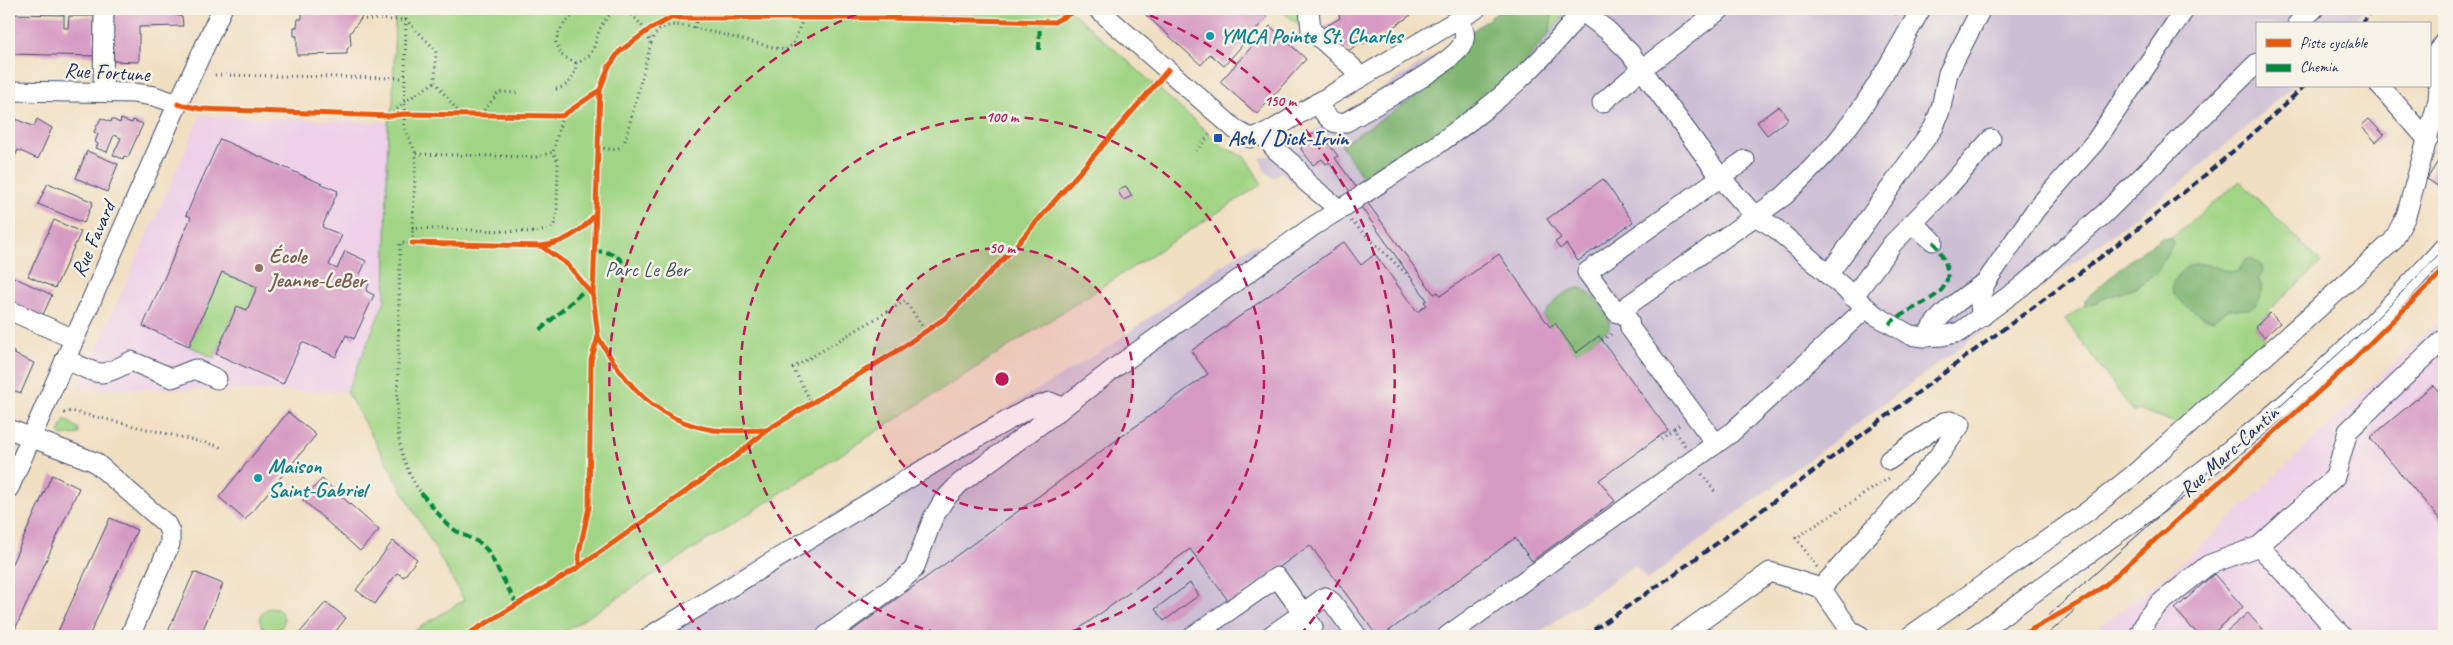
<svg xmlns="http://www.w3.org/2000/svg" width="2453" height="645" viewBox="0 0 2453 645" font-family="Caveat,sans-serif">
	<style>
		.built { fill: #eed0e8 }
		.industrial { fill: #ccbed4 }
		.green { fill: #a1d585; stroke: #5e8272; fill-rule: evenodd }
		.forest { fill: #80b672; stroke: #4e7268 }
		.building { fill: #d69ac3 }
		.lines { fill: none; stroke-linecap: round; stroke-linejoin: round }
		.minor-casing { stroke: #3b496d; stroke-width: 21 }
		.path { stroke: #3b496d; stroke-width: 3; stroke-dasharray: 1 4; stroke-linecap: butt }
		.minor { stroke: #fff; stroke-width: 19 }
		.tram { stroke: #1b2f5e; stroke-width: 1 }
		.rail { stroke: #1b2f5e; stroke-width: 4; stroke-dasharray: 8 4; stroke-linecap: butt }
		.quiet { stroke: #00873e; stroke-width: 4; stroke-dasharray: 8 4; stroke-linecap: butt }
		.cycleway-casing { stroke: #f7f3e8; stroke-width: 8 }
		.cycleway { stroke: #e8590c; stroke-width: 5 }
		.ring { fill: none; stroke: #c2185b; stroke-width: 2.5; stroke-dasharray: 9 6 }
		.culture-dot { fill: #0f9aa8; stroke: #f7f3e8; stroke-width: 2 }
		.transit-dot { fill: #1a4fb4; stroke: #f7f3e8; stroke-width: 2 }
		.education-dot { fill: #8d6e63; stroke: #f7f3e8; stroke-width: 2 }
		.labels { text-anchor: middle; dominant-baseline: central; stroke-width: 5; stroke-linejoin: round; paint-order: stroke }
		.culture-label { font-size: 21px; font-weight: bold; fill: #0d838f; stroke: #f7f3e8; text-anchor: start }
		.street-label { font-size: 21px; fill: #1b2f5e; stroke: #f7f3e8 }
		.transit-label { font-size: 21px; font-weight: bold; fill: #164399; stroke: #f7f3e8; text-anchor: start }
		.education-label { font-size: 21px; font-weight: bold; fill: #785e54; stroke: #f7f3e8; text-anchor: start }
		.park-label { font-size: 21px; fill: #3c5868; stroke: #f7f3e8 }
		.centre { fill: #c2185b; stroke: #f7f3e8; stroke-width: 2.5 }
		.ring-label { font-size: 15px; text-anchor: middle; font-weight: bold; fill: #c2185b; stroke: #f7f3e8; stroke-width: 5; stroke-linejoin: round; paint-order: stroke }
	</style>
	<rect width="100%" height="100%" fill="#f7f3e8"/>
	<filter id="ink" filterUnits="userSpaceOnUse"><feTurbulence type="fractalNoise" baseFrequency=".02" numOctaves="2"/><feDisplacementMap in="SourceGraphic" scale="10" xChannelSelector="R" yChannelSelector="G"/><feConvolveMatrix kernelMatrix="1 2 1 2 8 2 1 2 1" color-interpolation-filters="sRGB"/></filter>
	<filter id="wash" filterUnits="userSpaceOnUse"><feTurbulence type="fractalNoise" baseFrequency=".0096" numOctaves="4" result="noise"/><feDisplacementMap in="SourceGraphic" scale="20" xChannelSelector="R" yChannelSelector="G"/><feGaussianBlur stdDeviation="1.12" result="paint"/><feColorMatrix in="noise" values="0 0 0 0 0 0 0 0 0 0 0 0 0 0 0 0 0 1.4 0 .05"/><feComposite in="paint" operator="in"/></filter>
	<g filter="url(#wash)">
		<rect width="100%" height="100%" fill="#f1dfc2"/>
		<!-- built -->
		<g class="built">
			<path d="M201,115L388,123L385,300L347,392L79,388Z"/>
			<path d="M2444,316V636H2086L2160,581L2209,539Z"/>
		</g>
		<!-- industrial -->
		<path class="industrial" d="M1569,9H2364L2351,24H2257V86H2293L2237,135L2174,188L1647,580L1635,565L1534,636H633L1111,345L1251,245L1269,246L1322,209L1281,172L1273,178L1264,170L1260,158L1275,154L1337,117L1488,21L1523,65Z"/>
		<!-- green -->
		<g class="green">
			<path d="M395,9H1069L1224,147L1245,157L1262,184L558,636H406L464,600L347,392L385,300L388,123L393,104Z"/>
			<path d="M1279,9H1300V26Z"/>
			<path d="M1553,9H1569L1549,34Z"/>
			<path d="M2240,181L2321,263L2269,310L2270,313L2255,327L2264,337L2266,346L2178,424L2143,411H2133L2065,319L2085,305L2095,304L2102,299L2135,288L2157,272L2174,242L2171,238ZM2201,263L2224,271H2238L2242,264L2258,278L2262,286L2259,301L2248,309H2229L2218,316L2205,318L2198,313Z"/>
			<path d="M222,272L257,287L247,310L237,306L214,358L189,346Z"/>
			<path d="M65,419L79,429V434L62,436L59,433Z"/>
			<circle cx="272" cy="620" r="12"/>
		</g>
		<!-- forest -->
		<g class="forest">
			<path d="M1502,9H1553L1549,34L1523,65L1470,111L1365,181L1341,145L1425,91L1420,83L1471,32Z"/>
			<path d="M2162,237L2171,238L2174,242L2157,272L2144,281L2135,288L2102,299L2095,304L2085,305V299L2130,260Z"/>
			<path d="M2251,259L2262,265L2263,269L2258,278C2264,290 2263,306 2246,309C2241,310 2236,308 2230,309C2224,311 2219,316 2213,320C2203,318 2173,300 2172,288C2172,283 2176,278 2179,274C2183,269 2188,265 2195,264C2207,261 2223,273 2238,271L2245,260Z"/>
			<path d="M1579,288C1590,290 1614,317 1609,329L1576,353L1555,324L1550,327L1543,316C1554,303 1560,291 1579,288Z"/>
		</g>
		<g id="blocks">
			<!-- building -->
			<g class="building">
				<path d="M111,9H173L172,14L182,17L183,26L139,27V62L111,61Z"/>
				<path d="M302,9H358L362,17L350,33L351,45L347,49V54L297,55V36H294V27H297L298,19H302Z"/>
				<path d="M1146,9H1258L1267,17L1224,66L1210,54L1201,65L1146,15L1149,11Z"/>
				<path d="M1349,9H1407L1411,15L1380,36L1363,44L1361,42L1348,51L1323,28L1340,18L1339,15Z"/>
				<path d="M1887,9H1900L1896,15Z"/>
				<path d="M11,14L64,15V28H68L69,16H94V43H98V56L9,54Z"/>
				<path d="M1270,26L1306,59L1257,114L1220,82Z"/>
				<path d="M1779,106L1788,119L1767,135L1757,122Z"/>
				<path d="M9,116L34,127L37,119L52,128L38,159L18,150L12,162L9,160Z"/>
				<path d="M101,118L111,122L112,119L120,123L121,119L132,123L133,120L143,124L128,157L124,156L123,159L113,155L121,138L114,135L107,152L96,148L98,144L95,142L98,134L94,132Z"/>
				<path d="M2369,119L2384,135L2376,142L2361,126Z"/>
				<path d="M1318,130L1338,156L1335,158L1434,294L1438,292L1440,296L1499,254L1550,327L1555,323L1576,353L1599,336L1668,430L1599,480L1615,501L1532,561L1515,538L1382,636H1377L1310,545L1230,603L1190,549L1069,636H845L1208,374L1191,351L1344,242L1361,265L1375,254L1417,312L1427,305L1424,302L1427,300L1329,162L1326,164L1322,159L1313,165L1301,149L1302,142Z"/>
				<path d="M220,139L338,191L322,227L342,235L329,265L337,269L345,251L366,261L358,279L369,284L366,291L374,295L354,339L346,335L336,357L302,342L283,384L216,354L237,306L247,310L257,287L222,272L189,346L143,326L191,217L186,215Z"/>
				<path d="M87,151L118,164L107,192L76,178Z"/>
				<path d="M2440,158L2444,160V190L2427,179Z"/>
				<path d="M1603,179L1633,222L1578,261L1566,244L1560,249L1555,242L1561,238L1547,219Z"/>
				<path d="M48,183L93,202L84,223L38,204Z"/>
				<path d="M1126,186L1132,196L1123,200L1118,191Z"/>
				<path d="M54,220L81,232L55,288L28,276Z"/>
				<path d="M9,275L52,295L41,319L9,304Z"/>
				<path d="M2270,313L2280,323L2264,337L2255,327Z"/>
				<path d="M9,349L14,352V354L34,363L21,393L12,390L9,392Z"/>
				<path d="M2433,385L2444,398V524L2370,438Z"/>
				<path d="M288,412L316,435L245,520L219,497Z"/>
				<path d="M52,475L79,488L12,636H9V570Z"/>
				<path d="M322,479L379,530L360,551L303,500Z"/>
				<path d="M110,518L137,530L104,603L89,636H56Z"/>
				<path d="M393,541L417,559L404,577L397,573L375,604L356,590Z"/>
				<path d="M194,572L223,584L200,636H166Z"/>
				<path d="M2214,574L2243,607L2210,636H2199L2175,609Z"/>
				<path d="M1190,583L1199,595L1164,621L1155,609Z"/>
				<path d="M326,602L346,618L332,636H297Z"/>
				<path d="M2248,613L2268,636H2221Z"/>
			</g>
		</g>
	</g>
	<g filter="url(#ink)">
		<use href="#blocks" fill-opacity="0" stroke="#3b496d" stroke-width="1"/>
		<g class="lines">
			<!-- minor casing -->
			<g class="minor-casing">
				<g id="minor">
					<path d="M1098,9L1236,130L1250,138L1267,133L1476,9"/>
					<path d="M1309,9L1311,30L1352,67L1360,78"/>
					<path d="M2297,24L2314,9"/>
					<path d="M2429,64L2444,42"/>
					<path d="M2380,86L2428,140"/>
					<path d="M9,91L134,93L154,96L178,104"/>
					<path d="M103,92L104,9"/>
					<path d="M1317,103C1324,113 1332,128 1346,122C1368,109 1452,64 1462,45C1467,36 1464,29 1459,20"/>
					<path d="M1602,103L1642,69L1721,9"/>
					<path d="M1263,135L1276,150L1296,167L1306,182L1340,210"/>
					<path d="M1745,160L1587,272L1617,313L1784,196C1802,178 1821,160 1837,141C1870,101 1895,54 1921,9"/>
					<path d="M1362,195C1445,140 1522,92 1581,11L1607,30L1630,53L1721,178L1755,216L1775,228L1875,315L1910,335L1924,337L1942,336L1960,332L2021,287L2105,213L2257,63"/>
					<path d="M1912,223L1933,241"/>
					<path d="M1828,275L1934,127L1941,108L1948,73L1981,9"/>
					<path d="M1853,297L1893,243L1949,186L1991,139"/>
					<path d="M9,310L74,339"/>
					<path d="M1622,310L1629,321L1630,328L1716,444"/>
					<path d="M1983,316C1977,305 1981,293 1986,282L2036,209L2095,142L2185,9"/>
					<path d="M1927,337C1931,319 1970,292 1986,282"/>
					<path d="M65,359C99,374 98,380 131,361L172,378L195,369L217,379"/>
					<path d="M9,429L95,462L166,524L170,532V544L130,636"/>
					<path d="M9,488L171,119L222,9"/>
					<path d="M2259,546L2342,636"/>
					<path d="M1821,588L1937,458L1961,424L1951,421L1944,422L1889,460"/>
					<path d="M650,636L962,446L1028,409L1050,402L1057,405L1060,410"/>
					<path d="M826,636L900,582L914,569L933,518L944,500L960,483L1060,410L1116,367L1312,227L1356,199"/>
					<path d="M1193,636L1277,577L1303,613L1325,597L1332,602L1357,636"/>
					<path d="M1270,636L1303,613L1313,627L1301,636"/>
					<path d="M1447,636L1731,433L1866,308"/>
					<path d="M1680,636L1770,572L1821,588L1850,630L1861,636"/>
					<path d="M1910,636L2088,511L2132,476L2393,241L2406,216L2438,100L2439,86L2429,70"/>
					<path d="M1974,636C2058,574 2145,516 2227,452C2306,390 2378,321 2444,247"/>
					<path d="M2139,636L2147,618L2158,605L2208,565L2259,546L2335,477L2348,431L2444,339"/>
				</g>
			</g>
			<!-- path -->
			<g class="path">
				<path d="M407,9L406,20L436,50L435,82L460,114"/>
				<path d="M608,9L611,13"/>
				<path d="M943,9V19"/>
				<path d="M697,17L695,28L785,50L793,44L803,19"/>
				<path d="M360,19L406,20L404,127L416,154L412,243H400L397,422C399,449 406,472 421,493"/>
				<path d="M651,43C658,21 677,24 695,28"/>
				<path d="M576,63L561,55L556,42C559,26 570,15 586,9"/>
				<path d="M215,75L404,78"/>
				<path d="M556,89C570,86 575,76 576,63C603,56 589,28 615,11C635,11 644,27 651,43L625,141C619,153 609,149 597,147"/>
				<path d="M481,114L499,92L519,93"/>
				<path d="M390,116L404,102L435,82"/>
				<path d="M1196,151L1211,133"/>
				<path d="M416,154L536,157L553,152"/>
				<path d="M1351,221L1414,281"/>
				<path d="M412,228L534,232L549,230L554,225L557,212L558,162L553,152L562,116"/>
				<path d="M1602,340L1614,332"/>
				<path d="M812,404L793,368L905,301L926,332"/>
				<path d="M64,413L71,411L218,446L223,449"/>
				<path d="M1679,425L1674,429L1685,446"/>
				<path d="M1658,437L1660,440L1674,429"/>
				<path d="M1702,474L1715,492"/>
				<path d="M1817,567L1796,538L1889,478"/>
			</g>
			<!-- minor -->
			<use href="#minor" class="minor"/>
			<!-- tram -->
			<g class="tram">
				<path d="M2026,636L2367,328L2444,249"/>
				<path d="M2046,636L2381,333L2444,268"/>
			</g>
			<!-- rail -->
			<g class="rail">
				<path d="M2361,24L2374,9"/>
				<path d="M1584,636C1711,552 1830,458 1952,367C2072,278 2196,192 2304,86"/>
			</g>
			<!-- quiet -->
			<g class="quiet">
				<path d="M1039,50L1040,21"/>
				<path d="M594,251C607,252 615,252 623,263"/>
				<path d="M1889,324C1921,297 1973,297 1933,241"/>
				<path d="M540,330L587,288"/>
				<path d="M421,493L446,523L456,531L480,543L488,551L517,605"/>
			</g>
			<!-- cycleway casing -->
			<g class="cycleway-casing">
				<g id="cycleway">
					<path d="M178,104L201,109L390,116L404,114L562,116L600,90"/>
					<path d="M412,243L541,246L568,265L593,295"/>
					<path d="M541,246C564,243 580,233 594,216"/>
					<path d="M598,337C626,385 654,420 713,430C730,432 749,430 767,430"/>
					<path d="M579,567V553L589,507L591,360L598,337L593,295L600,90L608,68L619,52L650,29L671,18H887L1054,22L1075,11"/>
					<path d="M465,636L579,567L736,456L767,430L894,353L948,316L1013,249L1168,70"/>
					<path d="M2020,636L2081,602L2104,586L2346,367L2444,270"/>
				</g>
			</g>
			<!-- cycleway -->
			<use href="#cycleway" class="cycleway"/>
		</g>
	</g>
	<!-- distance rings -->
	<circle cx="1002" cy="379" r="131" fill="#c2185b" fill-opacity=".12"/>
	<g class="ring">
		<circle cx="1002" cy="379" r="131"/>
		<path d="M952 636A262 262 0 1 1 1052 636"/>
		<path d="M703 634A393 393 0 0 1 868 10M1136 10A393 393 0 0 1 1301 634"/>
	</g>
	<!-- markers -->
	<g class="culture-dot">
		<circle cx="1210" cy="36" r="5"/>
		<circle cx="258" cy="478" r="5"/>
	</g>
	<rect class="transit-dot" x="1213" y="133" width="10" height="10" rx="2.5"/>
	<circle class="education-dot" cx="259" cy="268" r="5"/>
	<g class="labels">
		<!-- culture labels -->
		<g class="culture-label">
			<text x="1220" y="36">YMCA Pointe St. Charles</text>
			<text x="268" y="466">Maison<tspan x="268" dy="24">Saint-Gabriel</tspan></text>
		</g>
		<!-- street labels -->
		<g class="street-label">
			<text transform="translate(107 72) rotate(3)">Rue Fortune</text>
			<text transform="translate(93 239) rotate(-66)">Rue Favard</text>
			<text transform="translate(2229 451) rotate(-42)">Rue Marc-Cantin</text>
		</g>
		<!-- transit labels -->
		<g class="transit-label">
			<text x="1228" y="138">Ash / Dick-Irvin</text>
		</g>
		<!-- education labels -->
		<g class="education-label">
			<text x="269" y="256">École<tspan x="269" dy="24">Jeanne-LeBer</tspan></text>
		</g>
		<!-- park labels -->
		<g class="park-label">
			<text x="647" y="269">Parc Le Ber</text>
		</g>
	</g>
	<circle cx="1002" cy="379" r="8" class="centre"/>
	<g class="ring-label">
		<text x="1280" y="106">150 m</text>
		<text x="1002" y="122">100 m</text>
		<text x="1002" y="253">50 m</text>
	</g>
	<!-- margin -->
	<rect width="2453" height="645" fill="none" stroke="#f7f3e8" stroke-width="30"/>
	<!-- legend -->
	<rect x="2256" y="22" width="175" height="65" fill="#f7f3e8" stroke="#9fa5b1"/>
	<rect x="2266" y="39" width="25" height="8" fill="#e8590c" stroke="#9fa5b1"/>
	<text x="2300" y="48" font-size="15" fill="#1b2f5e">Piste cyclable</text>
	<rect x="2266" y="64" width="25" height="8" fill="#00873e" stroke="#9fa5b1"/>
	<text x="2300" y="72" font-size="15" fill="#1b2f5e">Chemin</text>
</svg>
